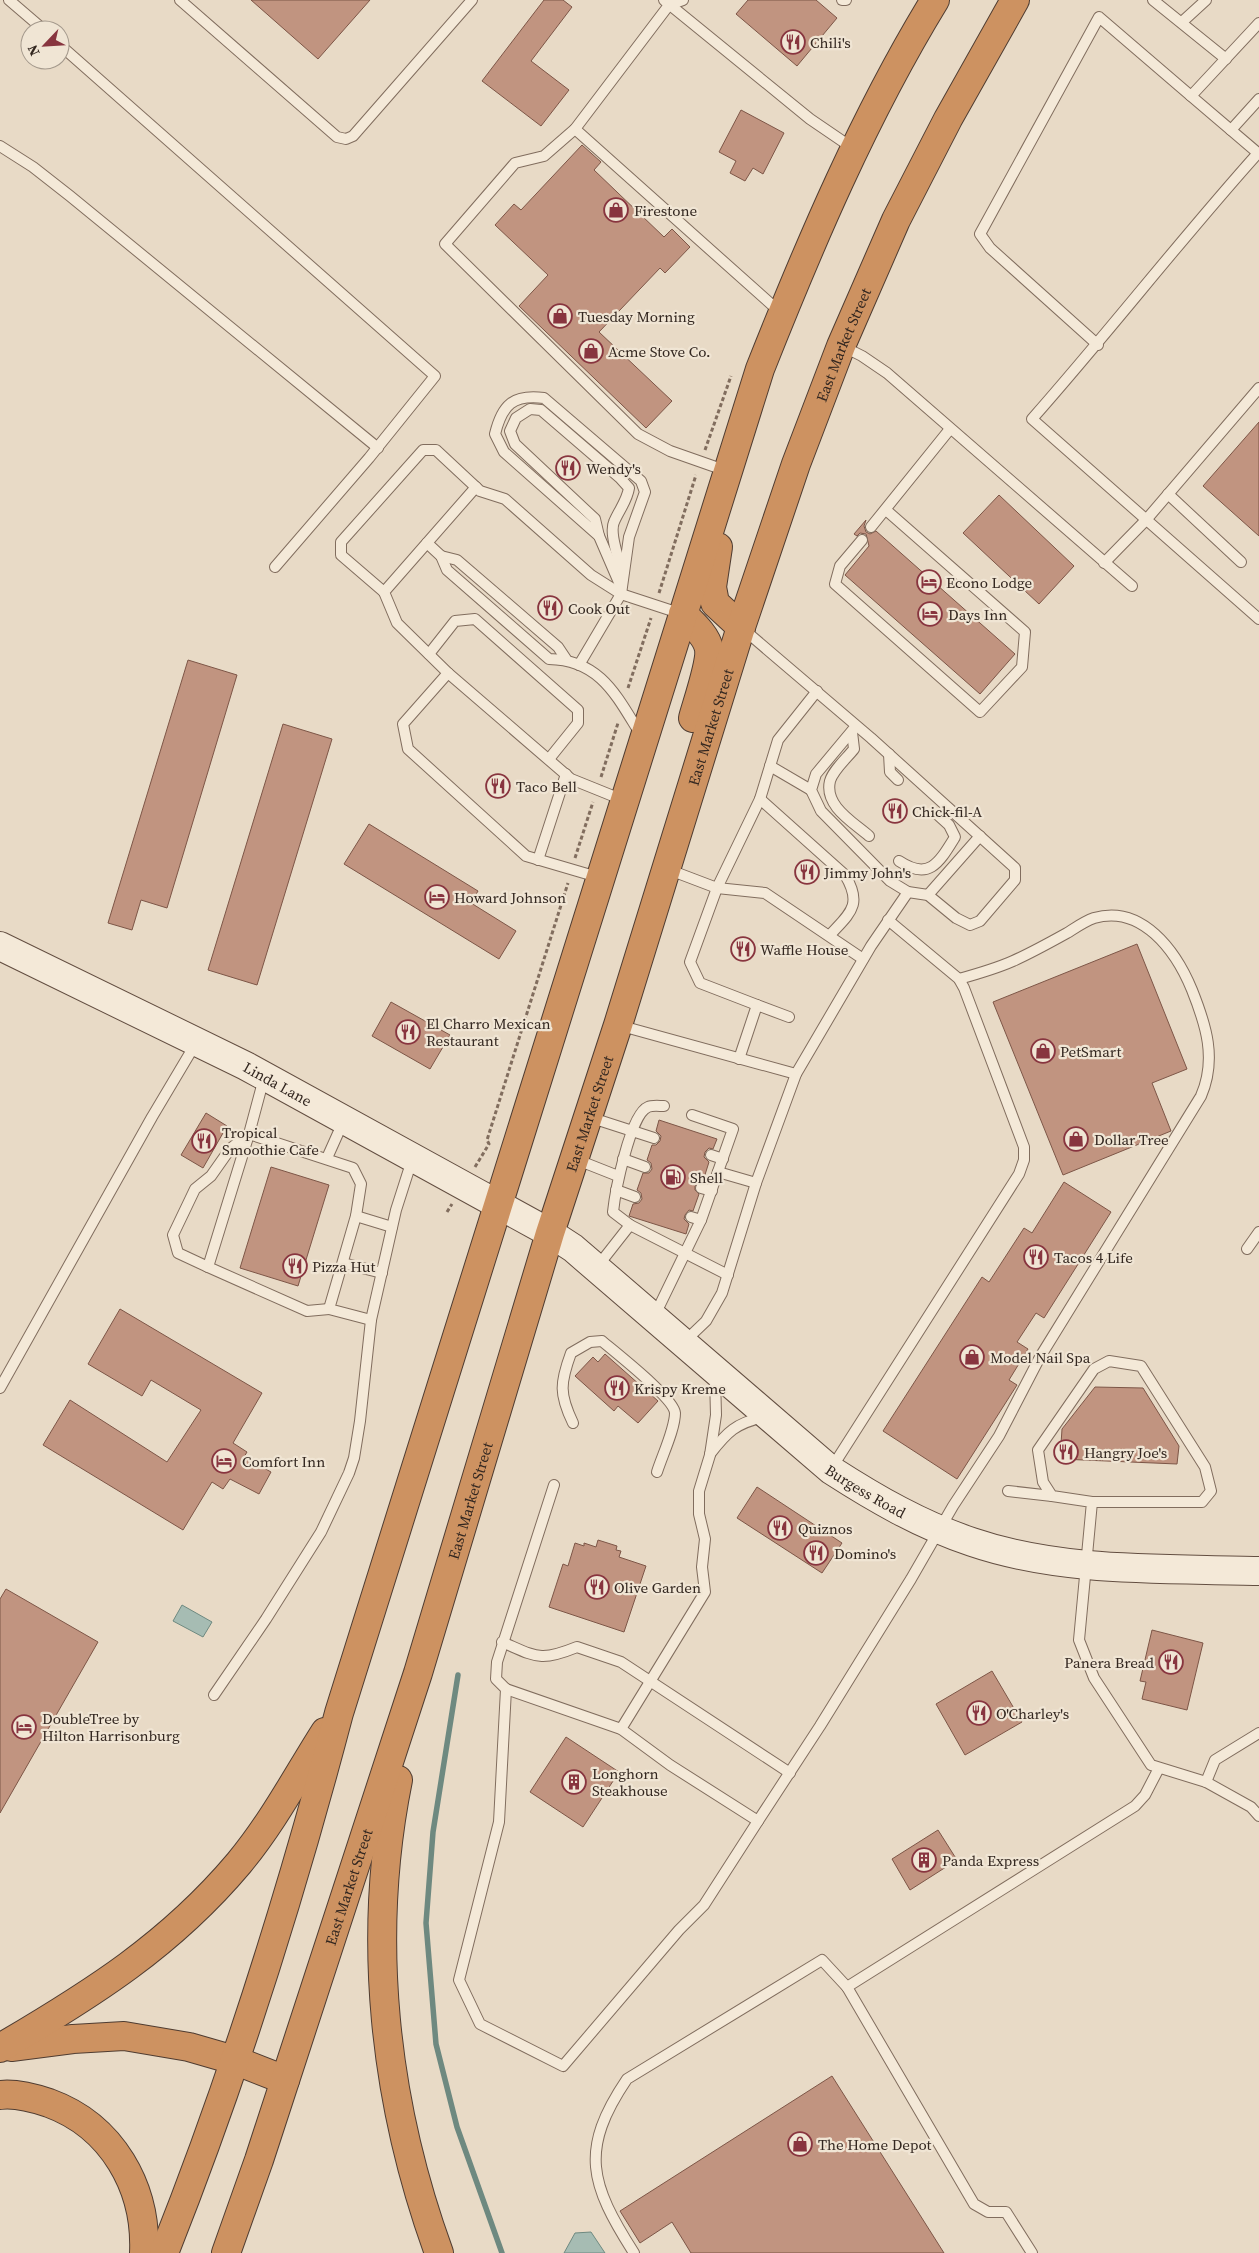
<svg xmlns="http://www.w3.org/2000/svg" width="1259" height="2253" viewBox="0 0 1259 2253" font-family="'Source Serif 4',serif">
	<style>
		.water { fill: #a6bcb3; stroke: #6e8980 }
		.lines { fill: none; stroke-linecap: round; stroke-linejoin: round }
		.stream { stroke: #6e8980; stroke-width: 5.5 }
		.building { fill: #c19480; stroke: #7d5647 }
		.lane-casing { stroke: #816d5e; stroke-width: 12 }
		.secondary-casing { stroke: #634e41; stroke-width: 30 }
		.highway-casing { stroke: #4f3c31; stroke-width: 30 }
		.path { stroke: #816d5e; stroke-width: 3; stroke-dasharray: 4 2.5; stroke-linecap: butt }
		.lane { stroke: #f4e9d8; stroke-width: 10 }
		.secondary { stroke: #f4e9d8; stroke-width: 28 }
		.highway { stroke: #cd9261; stroke-width: 28 }
		.labels { text-anchor: middle; dominant-baseline: central; stroke-width: 4.5; stroke-linejoin: round; paint-order: stroke }
		.poi-label { font-size: 15px; fill: #332720; stroke: #f0e5d4; text-anchor: start }
		.street-label { font-size: 15px; fill: #332720; stroke: #f0e5d4 }
	</style>
	<rect width="100%" height="100%" fill="#e8dac6"/>
	<!-- water -->
	<g class="water">
		<path d="M182,1605L212,1622L203,1637L173,1621Z"/>
		<path d="M591,2232L605,2253H564L575,2233Z"/>
	</g>
	<g class="lines">
		<!-- stream -->
		<path class="stream" d="M458,1675L433,1832L426,1923L436,2044L457,2127L502,2253"/>
	</g>
	<!-- building -->
	<g class="building">
		<path d="M251,0H370L318,59Z"/>
		<path d="M544,0H563L572,7L531,61L569,90L541,126L482,81Z"/>
		<path d="M748,0H816L837,18L797,66L736,14Z"/>
		<path d="M741,110L784,133L763,174L753,168L745,181L730,173L736,161L719,152Z"/>
		<path d="M582,145L601,162L594,170L664,237L672,229L690,247L665,273L660,268L599,332L672,401L646,428L519,306L548,275L495,225L514,204L521,210Z"/>
		<path d="M1259,422V536L1203,486Z"/>
		<path d="M999,495L1074,566L1039,604L963,533Z"/>
		<path d="M866,520L864,526L866,532L870,534L876,531L1015,654L980,694L845,575L869,546L866,534L860,533L857,536L854,534Z"/>
		<path d="M188,660L237,675L167,908L141,900L132,930L108,923Z"/>
		<path d="M283,724L332,739L257,985L208,970Z"/>
		<path d="M369,824L478,891L471,903L516,931L499,959L344,864Z"/>
		<path d="M1137,944L1187,1069L1152,1083L1171,1131L1063,1175L993,1002Z"/>
		<path d="M391,1002L450,1035L430,1069L372,1036Z"/>
		<path d="M206,1113L227,1126L203,1168L181,1155Z"/>
		<path d="M659,1120L717,1139L713,1149L709,1148L705,1152L704,1157L709,1162L703,1181L695,1186V1190L699,1194L693,1211L689,1210L685,1215L684,1219L689,1224L686,1234L629,1216L633,1204L639,1203L642,1199L641,1193L637,1190L643,1173H649L652,1169L651,1163L647,1160L652,1145H656L660,1141L661,1136L656,1131Z"/>
		<path d="M271,1167L329,1185L298,1286L240,1268Z"/>
		<path d="M1064,1182L1111,1212L1044,1318L1036,1313L1017,1342L1028,1349L1009,1380L1017,1385L957,1479L883,1431L982,1277L989,1282L1024,1228L1032,1233Z"/>
		<path d="M120,1309L262,1393L233,1443L247,1452L244,1457L271,1472L259,1494L230,1479L223,1489L212,1482L183,1530L43,1445L70,1400L167,1462L201,1410L151,1380L142,1396L88,1364Z"/>
		<path d="M605,1354L658,1401L638,1423L618,1406L614,1411L575,1376L593,1357L598,1362Z"/>
		<path d="M1095,1387L1143,1388L1179,1446L1177,1464L1060,1459L1062,1429Z"/>
		<path d="M757,1487L842,1543L822,1573L737,1518Z"/>
		<path d="M598,1540L617,1546L616,1550L621,1551L619,1557L646,1566L624,1632L549,1607L563,1564L568,1566L575,1543L584,1546V1543L596,1547Z"/>
		<path d="M6,1589L98,1642L0,1813V1599Z"/>
		<path d="M1152,1630L1203,1643L1187,1710L1142,1699L1146,1682L1140,1681Z"/>
		<path d="M992,1671L1022,1722L965,1755L936,1704Z"/>
		<path d="M566,1737L619,1772L583,1827L530,1792Z"/>
		<path d="M938,1830L957,1860L910,1890L892,1859Z"/>
		<path d="M832,2076L944,2253H691L672,2222L640,2243L620,2211Z"/>
	</g>
	<g class="lines">
		<!-- lane casing -->
		<g class="lane-casing">
			<g id="lane">
				<path d="M9,0L44,30"/>
				<path d="M180,0L337,137L346,139L353,136L472,0"/>
				<path d="M664,0L810,119L854,149"/>
				<path d="M683,0L669,5L575,129L544,156L515,163L445,244L638,434L670,451L727,471"/>
				<path d="M842,0H846"/>
				<path d="M1153,0L1226,59"/>
				<path d="M1182,22L1206,0"/>
				<path d="M60,45L435,376L369,458L275,567"/>
				<path d="M1191,96L1259,154"/>
				<path d="M575,129L781,313"/>
				<path d="M1231,130L1259,99"/>
				<path d="M0,146L33,167L70,196L378,448"/>
				<path d="M1258,153C1180,240 1109,332 1032,419L1259,619"/>
				<path d="M1098,345L990,248L980,234L1099,17L1191,96L1259,23"/>
				<path d="M842,346L862,356L887,373L1132,586"/>
				<path d="M476,487L384,592L397,623L448,673L571,779L623,800"/>
				<path d="M1168,494L1241,562"/>
				<path d="M871,527L950,429"/>
				<path d="M599,536L595,519L515,444L510,431L516,418L530,409L541,410L620,478L629,488C627,501 619,510 614,522C609,533 619,561 623,573"/>
				<path d="M862,540L840,566L835,584L980,712L1022,667L1025,632L886,510"/>
				<path d="M427,543L441,556L447,570L549,659C601,660 617,697 641,735"/>
				<path d="M441,556L457,560L558,647L566,659"/>
				<path d="M1104,563L1146,520L1259,388"/>
				<path d="M384,592L341,555V542L423,450H436L480,491L505,499L591,575L621,594L682,614"/>
				<path d="M742,628L871,738L1015,868V880L980,921L970,925L956,918L928,895L908,892L890,881L821,811L811,790L816,774L856,726"/>
				<path d="M429,654L455,621L475,619L578,710V723L549,759"/>
				<path d="M579,665L621,594L629,537L645,492L641,481L544,398C513,394 502,405 495,434L504,452L599,536L621,587"/>
				<path d="M448,673L403,724L408,749L526,856L601,878"/>
				<path d="M817,691L778,740L760,799L717,888L765,893L863,959"/>
				<path d="M852,732L854,749C847,758 833,770 830,781C824,806 853,822 869,836"/>
				<path d="M889,754L890,772L898,780"/>
				<path d="M770,766L811,790"/>
				<path d="M760,799L845,875C863,905 850,913 830,935"/>
				<path d="M538,860L566,774"/>
				<path d="M899,861C929,881 939,863 955,837L949,825L938,815"/>
				<path d="M667,869L717,888L690,962L700,983L757,1005"/>
				<path d="M928,895L980,836"/>
				<path d="M618,1025L796,1074"/>
				<path d="M739,1059L757,1005L789,1017"/>
				<path d="M264,1078L249,1134L353,1168L361,1184L356,1216L329,1309L371,1320"/>
				<path d="M589,1117L654,1138"/>
				<path d="M249,1134L208,1267L307,1311L329,1309"/>
				<path d="M711,1155L723,1159"/>
				<path d="M327,1158L344,1120"/>
				<path d="M575,1159L618,1176"/>
				<path d="M623,1159L645,1167"/>
				<path d="M718,1172L756,1183"/>
				<path d="M701,1188L712,1191"/>
				<path d="M616,1190L635,1197"/>
				<path d="M356,1216L392,1227"/>
				<path d="M691,1217L701,1220"/>
				<path d="M630,1225L728,1275"/>
				<path d="M1247,1249L1259,1232"/>
				<path d="M343,1263L382,1273"/>
				<path d="M208,1267L178,1253L173,1235L195,1189L211,1176L230,1149L249,1134"/>
				<path d="M597,1267L630,1225L613,1212C615,1193 630,1114 648,1107C652,1105 659,1106 664,1106"/>
				<path d="M654,1317L701,1220L733,1129L692,1115"/>
				<path d="M683,1343L706,1321L722,1293L756,1183L796,1074L871,946L908,892"/>
				<path d="M0,1388L152,1117L196,1043"/>
				<path d="M573,1423C559,1394 560,1383 571,1353L590,1342L602,1341C616,1353 674,1398 675,1413C675,1429 662,1456 657,1472"/>
				<path d="M710,1454C727,1432 736,1423 764,1417"/>
				<path d="M831,1469L1019,1174L1024,1160V1147L964,988L959,979L888,920"/>
				<path d="M554,1485L497,1662L496,1679L506,1689L499,1822L459,1980L480,2024L563,2066L679,1930L704,1905L758,1821"/>
				<path d="M1008,1491L1052,1496"/>
				<path d="M1092,1502L1052,1496L1043,1482L1038,1450L1094,1369L1109,1361L1141,1366L1205,1467L1211,1491L1202,1502H1092L1079,1640L1094,1678L1151,1765L1206,1782L1251,1807L1259,1816"/>
				<path d="M502,1642C537,1657 540,1662 577,1647L621,1662L790,1773"/>
				<path d="M506,1689L621,1729L670,1765L758,1821L820,1726L911,1579L953,1506L999,1436L1040,1357L1201,1096C1217,1059 1206,1025 1192,990C1176,951 1142,904 1094,918C1085,921 1075,928 1067,933C1049,943 1031,953 1013,961C995,969 977,974 959,979"/>
				<path d="M214,1695L266,1619L321,1532L349,1473L354,1458L360,1421L371,1320L396,1210L412,1160"/>
				<path d="M621,1729L705,1592L702,1567L705,1539L699,1514V1491L710,1455L716,1415L715,1377"/>
				<path d="M1206,1782L1215,1760L1259,1733"/>
				<path d="M634,2253C590,2184 579,2150 627,2079L822,1960L847,1987"/>
				<path d="M1032,2253L1006,2212H988L974,2204L847,1987L1135,1806L1145,1795L1159,1768"/>
			</g>
		</g>
		<!-- secondary casing -->
		<g class="secondary-casing">
			<g id="secondary">
				<path id="s1" d="M0,946L246,1066L550,1233L573,1248L831,1470C876,1499 921,1525 972,1542C1063,1573 1164,1568 1259,1571"/>
			</g>
		</g>
		<!-- highway casing -->
		<g class="highway-casing">
			<g id="highway">
				<path d="M718,547L712,587L715,603L741,627"/>
				<path d="M683,614C692,623 707,636 709,649C711,663 697,703 693,718"/>
				<path d="M398,1780C366,1938 384,2102 439,2253"/>
				<path d="M11,2047L73,2039L124,2036L189,2047L234,2060L285,2080"/>
				<path d="M0,2048C92,1994 170,1945 239,1863C273,1822 297,1776 325,1732"/>
				<path d="M0,2095C15,2093 34,2098 49,2103C112,2126 147,2187 144,2253"/>
				<path d="M164,2253C234,2077 291,1895 339,1713L760,369C810,243 864,116 935,0"/>
				<path id="s2" d="M226,2253L259,2160L418,1673L550,1233L618,1025L741,627L796,464L841,346L896,220L948,119L1015,0"/>
			</g>
		</g>
		<!-- path -->
		<g class="path">
			<path d="M705,450L731,376"/>
			<path d="M659,593L696,475"/>
			<path d="M628,688L651,618"/>
			<path d="M601,777L618,723"/>
			<path d="M575,858L593,802"/>
			<path d="M475,1167L489,1144L487,1140L568,883"/>
			<path d="M447,1212L452,1204"/>
		</g>
		<!-- lane -->
		<use href="#lane" class="lane"/>
		<!-- secondary -->
		<use href="#secondary" class="secondary"/>
		<!-- highway -->
		<use href="#highway" class="highway"/>
	</g>
	<!-- icons -->
	<defs>
		<g id="restaurant-ring" transform="scale(1.25)"><circle r="9.5" fill="#f0e5d4" stroke="#88353f" stroke-width="1.5"/><path d="M-5-6h1v4h1v-4h1v4h1v-4h1v5L-1.5 .5V6h-2V.5L-5-1ZM5-6V6H3V1.5H1.5Q1.5-4 5-6Z" fill="#88353f"/></g>
		<g id="shop-ring" transform="scale(1.25)"><circle r="9.5" fill="#f0e5d4" stroke="#88353f" stroke-width="1.5"/><path d="M-5-2.5h2.3a2.7 3.5 0 0 1 5.4 0H5L5.5 6h-11ZM-1.5-2.5h3a1.5 2.3 0 0 0-3 0Z" fill="#88353f"/></g>
		<g id="hotel-ring" transform="scale(1.25)"><circle r="9.5" fill="#f0e5d4" stroke="#88353f" stroke-width="1.5"/><path d="M-6-4.5h1.5V1H6V5H4.5V3h-9V5H-6ZM-4 0a1.8 1.8 0 1 1 3.6 0ZM.5 0V-2.5h3Q6-2.5 6 0Z" fill="#88353f"/></g>
		<g id="fuel-ring" transform="scale(1.25)"><circle r="9.5" fill="#f0e5d4" stroke="#88353f" stroke-width="1.5"/><path d="M-5.5-6h7V0h2V4h1.3V-2.5L3-4.5l.8-.8L6-3V5H2.5V1h-1V6h-7ZM-4.2-4.7v3.2H.2V-4.7Z" fill="#88353f"/></g>
		<g id="building-ring" transform="scale(1.25)"><circle r="9.5" fill="#f0e5d4" stroke="#88353f" stroke-width="1.5"/><path d="M-4-6H4V6H1V3H-1V6H-4ZM-2.5-4.3h1.7v1.8h-1.7ZM.8-4.3h1.7v1.8H.8ZM-2.5-1h1.7V.8h-1.7ZM.8-1h1.7V.8H.8Z" fill="#88353f"/></g>
	</defs>
	<g fill-rule="evenodd">
		<use href="#restaurant-ring" x="793" y="42"/>
		<use href="#shop-ring" x="616" y="210"/>
		<use href="#shop-ring" x="560" y="316"/>
		<use href="#shop-ring" x="591" y="351"/>
		<use href="#restaurant-ring" x="568" y="468"/>
		<use href="#hotel-ring" x="929" y="582"/>
		<use href="#restaurant-ring" x="550" y="608"/>
		<use href="#hotel-ring" x="930" y="614"/>
		<use href="#restaurant-ring" x="498" y="786"/>
		<use href="#restaurant-ring" x="895" y="811"/>
		<use href="#restaurant-ring" x="807" y="872"/>
		<use href="#hotel-ring" x="437" y="897"/>
		<use href="#restaurant-ring" x="743" y="949"/>
		<use href="#restaurant-ring" x="408" y="1032"/>
		<use href="#shop-ring" x="1043" y="1051"/>
		<use href="#shop-ring" x="1076" y="1139"/>
		<use href="#restaurant-ring" x="204" y="1141"/>
		<use href="#fuel-ring" x="673" y="1177"/>
		<use href="#restaurant-ring" x="1036" y="1257"/>
		<use href="#restaurant-ring" x="295" y="1266"/>
		<use href="#shop-ring" x="972" y="1357"/>
		<use href="#restaurant-ring" x="617" y="1388"/>
		<use href="#restaurant-ring" x="1066" y="1452"/>
		<use href="#hotel-ring" x="224" y="1461"/>
		<use href="#restaurant-ring" x="780" y="1528"/>
		<use href="#restaurant-ring" x="816" y="1553"/>
		<use href="#restaurant-ring" x="597" y="1587"/>
		<use href="#restaurant-ring" x="1171" y="1662"/>
		<use href="#restaurant-ring" x="979" y="1713"/>
		<use href="#hotel-ring" x="24" y="1727"/>
		<use href="#building-ring" x="574" y="1782"/>
		<use href="#building-ring" x="924" y="1860"/>
		<use href="#shop-ring" x="800" y="2144"/>
	</g>
	<g class="labels">
		<!-- poi labels -->
		<g class="poi-label">
			<text x="810" y="42">Chili's</text>
			<text x="634" y="210">Firestone</text>
			<text x="578" y="316">Tuesday Morning</text>
			<text x="608" y="351">Acme Stove Co.</text>
			<text x="586" y="468">Wendy's</text>
			<text x="946" y="582">Econo Lodge</text>
			<text x="568" y="608">Cook Out</text>
			<text x="948" y="614">Days Inn</text>
			<text x="516" y="786">Taco Bell</text>
			<text x="912" y="811">Chick-fil-A</text>
			<text x="824" y="872">Jimmy John's</text>
			<text x="454" y="897">Howard Johnson</text>
			<text x="760" y="949">Waffle House</text>
			<text x="426" y="1023">El Charro Mexican<tspan x="426" dy="17">Restaurant</tspan></text>
			<text x="1060" y="1051">PetSmart</text>
			<text x="222" y="1132">Tropical<tspan x="222" dy="17">Smoothie Cafe</tspan></text>
			<text x="1094" y="1139">Dollar Tree</text>
			<text x="690" y="1177">Shell</text>
			<text x="1054" y="1257">Tacos 4 Life</text>
			<text x="312" y="1266">Pizza Hut</text>
			<text x="990" y="1357">Model Nail Spa</text>
			<text x="634" y="1388">Krispy Kreme</text>
			<text x="1084" y="1452">Hangry Joe's</text>
			<text x="242" y="1461">Comfort Inn</text>
			<text x="798" y="1528">Quiznos</text>
			<text x="834" y="1553">Domino's</text>
			<text x="614" y="1587">Olive Garden</text>
			<text x="1154" y="1662" text-anchor="end">Panera Bread</text>
			<text x="996" y="1713">O'Charley's</text>
			<text x="42" y="1718">DoubleTree by<tspan x="42" dy="17">Hilton Harrisonburg</tspan></text>
			<text x="592" y="1773">Longhorn<tspan x="592" dy="17">Steakhouse</tspan></text>
			<text x="942" y="1860">Panda Express</text>
			<text x="818" y="2144">The Home Depot</text>
		</g>
		<!-- street labels -->
		<g class="street-label">
			<text stroke="none"><textPath href="#s2" startOffset="2006">East Market Street</textPath></text>
			<text stroke="none"><textPath href="#s2" startOffset="1601">East Market Street</textPath></text>
			<text stroke="none"><textPath href="#s1" startOffset="310">Linda Lane</textPath></text>
			<text stroke="none"><textPath href="#s2" startOffset="1196">East Market Street</textPath></text>
			<text stroke="none"><textPath href="#s1" startOffset="1029">Burgess Road</textPath></text>
			<text stroke="none"><textPath href="#s2" startOffset="791">East Market Street</textPath></text>
			<text stroke="none"><textPath href="#s2" startOffset="386">East Market Street</textPath></text>
		</g>
	</g>
	<!-- north arrow -->
	<g transform="translate(45 45) rotate(245)"><circle r="24" fill="#f0e5d4" stroke="#a4998c"/>
	<path d="M0-4L9 19L0 12L-9 19Z" fill="#88353f"/>
	<text y="-8" font-size="14" font-weight="bold" text-anchor="middle" fill="#332720">N</text>
	</g>
</svg>
